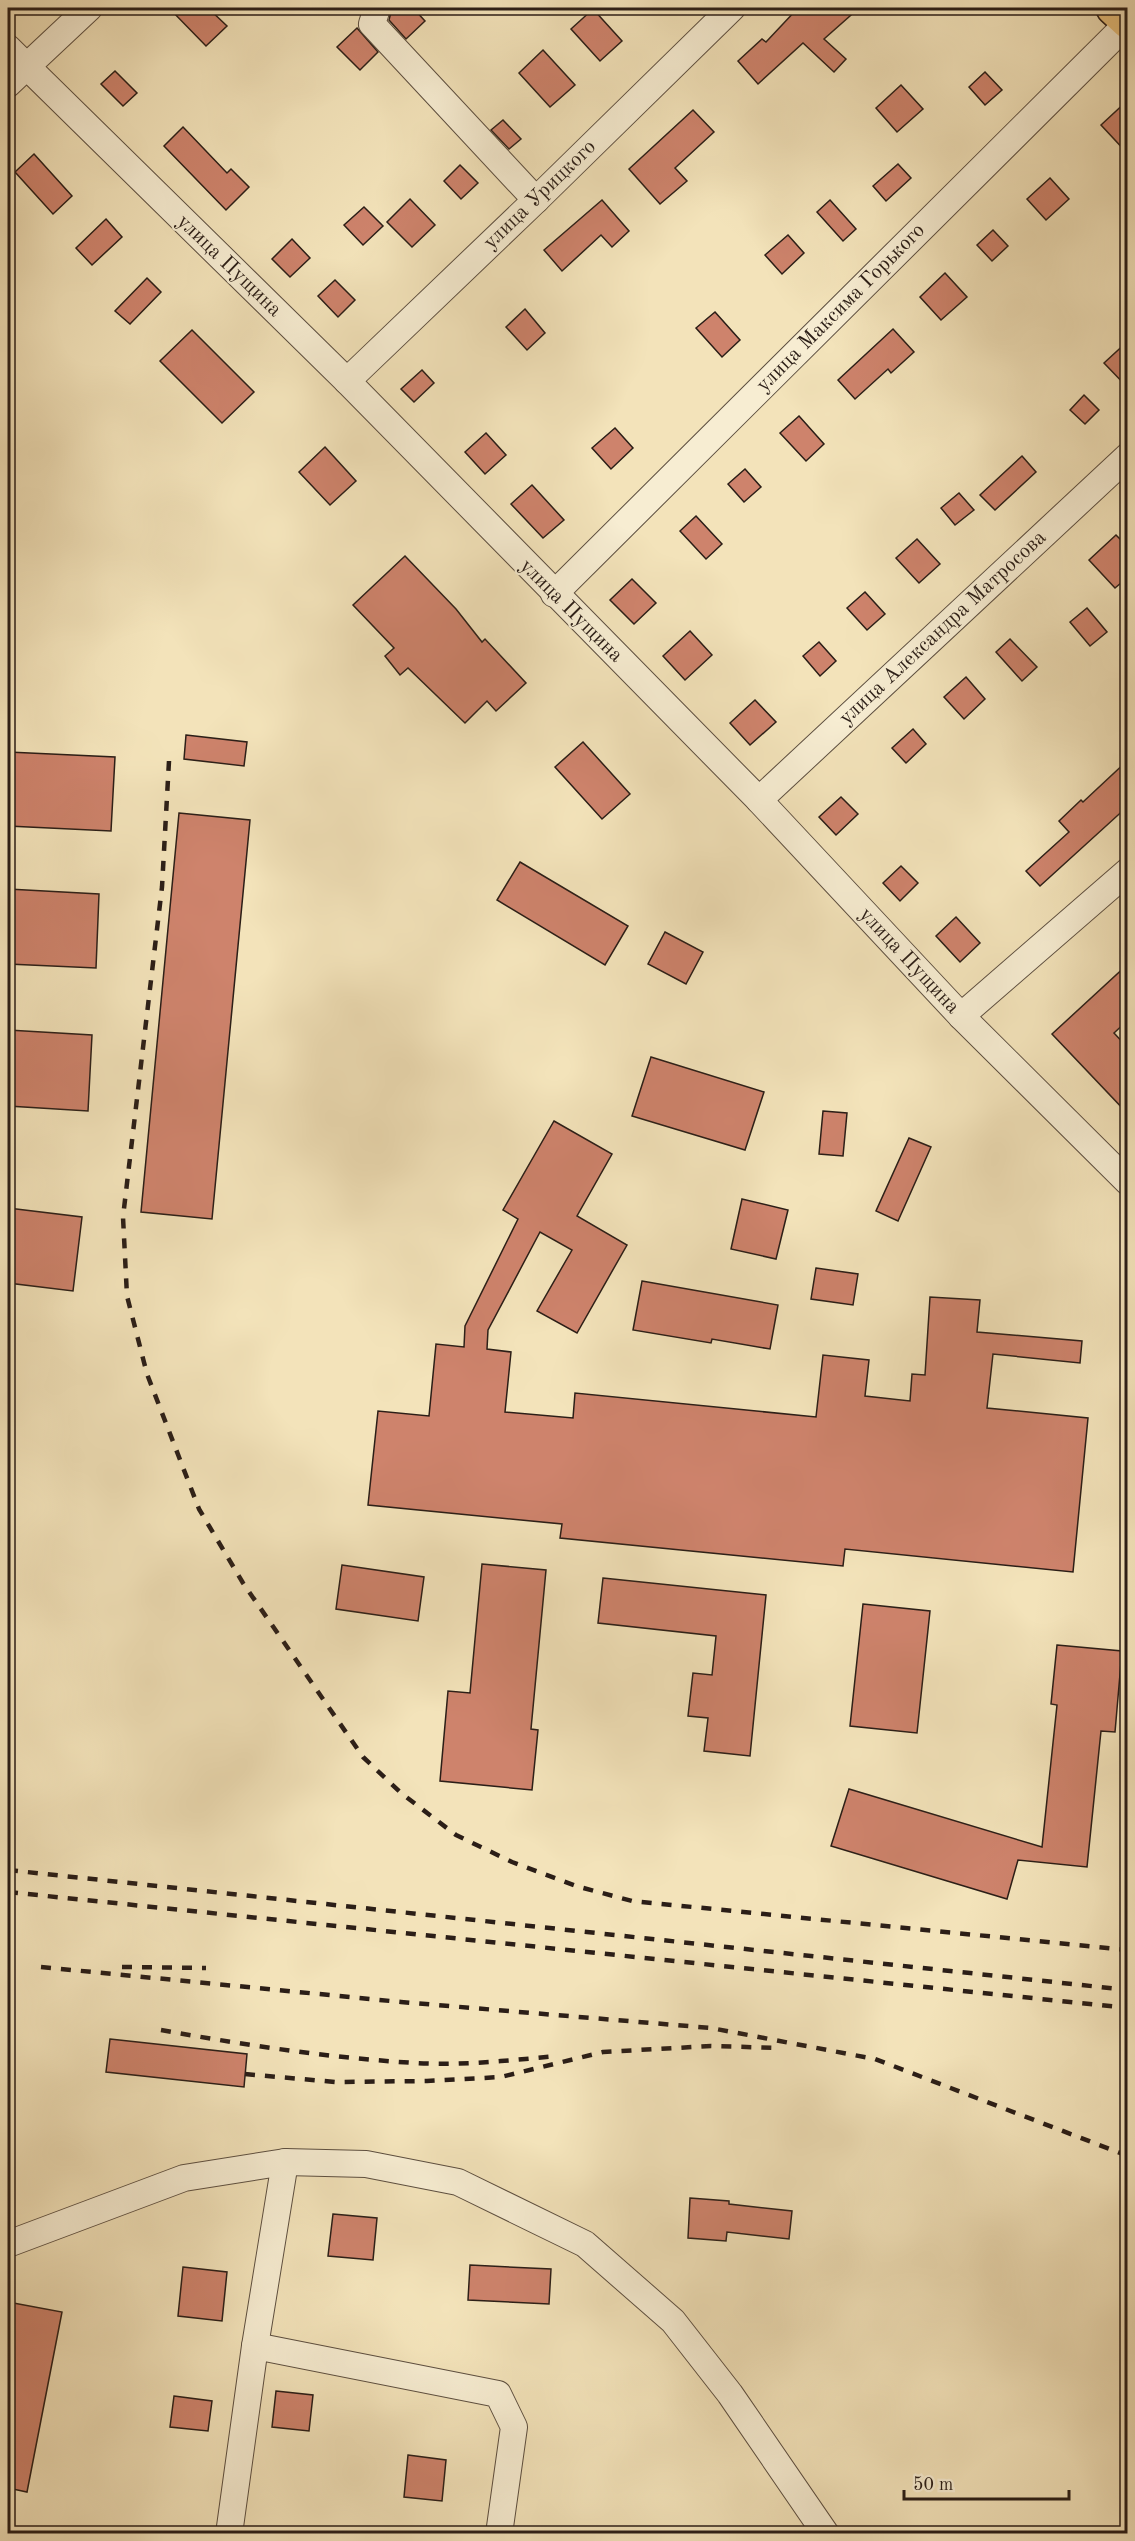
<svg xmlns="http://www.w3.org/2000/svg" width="1135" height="2541" viewBox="0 0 1135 2541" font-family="'Old Standard TT',serif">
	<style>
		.building { fill: #ce836c; stroke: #2b1e17; stroke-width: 1.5 }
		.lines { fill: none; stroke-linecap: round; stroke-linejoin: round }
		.minor-casing { stroke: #5d4f40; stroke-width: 28 }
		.major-casing { stroke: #2b1e17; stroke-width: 36 }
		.minor { stroke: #f7edd2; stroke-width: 26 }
		.major { stroke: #eac27d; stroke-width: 33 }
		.rail { stroke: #2b1e17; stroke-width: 4.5; stroke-dasharray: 10 10; stroke-linecap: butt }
		.labels { text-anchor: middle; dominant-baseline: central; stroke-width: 4.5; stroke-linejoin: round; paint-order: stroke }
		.street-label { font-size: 21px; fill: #2b1e17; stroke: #f7edd2 }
	</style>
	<rect width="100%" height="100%" fill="#f3e3ba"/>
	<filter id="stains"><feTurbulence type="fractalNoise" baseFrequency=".00333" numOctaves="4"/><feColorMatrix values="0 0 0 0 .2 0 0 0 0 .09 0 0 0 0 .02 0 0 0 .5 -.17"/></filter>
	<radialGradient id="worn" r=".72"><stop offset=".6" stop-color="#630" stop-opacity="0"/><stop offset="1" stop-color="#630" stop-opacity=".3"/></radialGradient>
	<!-- building -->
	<g class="building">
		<path d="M169,8H208L227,26L206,46Z"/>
		<path d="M396,8H413L425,21L406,39L389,20L391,12Z"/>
		<path d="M798,8H859L824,39L846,59L834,72L803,43L758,84L738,61L762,39L766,42Z"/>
		<path d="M593,9L622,41L600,61L571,29Z"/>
		<path d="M357,28L378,52L360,70L337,47Z"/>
		<path d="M543,50L575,85L550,107L519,73Z"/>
		<path d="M115,71L137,93L123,106L101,84Z"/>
		<path d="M985,72L1002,90L985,105L969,87Z"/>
		<path d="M901,85L923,109L897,132L876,108Z"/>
		<path d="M1128,100V154L1101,125Z"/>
		<path d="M693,110L714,132L675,168L687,181L660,204L629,169Z"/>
		<path d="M503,120L521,139L509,149L491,130Z"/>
		<path d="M183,127L227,173L231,169L249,187L226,210L164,146Z"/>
		<path d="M34,154L72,196L53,214L15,172Z"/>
		<path d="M898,164L911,178L886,201L873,186Z"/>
		<path d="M460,165L478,183L461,199L444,181Z"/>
		<path d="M1050,178L1069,199L1046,220L1027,199Z"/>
		<path d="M410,199L435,225L412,247L387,222Z"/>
		<path d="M602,200L629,231L612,247L601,235L562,271L544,250Z"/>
		<path d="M830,200L856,229L843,241L817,212Z"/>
		<path d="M364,207L383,226L363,245L344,225Z"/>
		<path d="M106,219L122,237L92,265L76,248Z"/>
		<path d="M993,230L1008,246L992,261L977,245Z"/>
		<path d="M788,235L804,253L782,274L765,255Z"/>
		<path d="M292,239L310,258L290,277L272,259Z"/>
		<path d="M945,273L967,297L941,320L920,297Z"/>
		<path d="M147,278L161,292L130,324L115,311Z"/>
		<path d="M335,280L355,300L338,317L318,296Z"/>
		<path d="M525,309L545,333L527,350L506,327Z"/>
		<path d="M715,312L740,340L722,357L696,328Z"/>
		<path d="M893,329L914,352L891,373L888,369L855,399L838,380Z"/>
		<path d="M192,330L254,392L222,423L160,361Z"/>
		<path d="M1128,341V388L1104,363Z"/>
		<path d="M422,370L434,383L414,402L401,389Z"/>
		<path d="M1084,395L1099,410L1085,424L1070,410Z"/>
		<path d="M799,416L824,444L806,461L780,433Z"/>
		<path d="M615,428L633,448L611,469L592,448Z"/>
		<path d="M486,433L506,455L485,474L465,452Z"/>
		<path d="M325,447L356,481L330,505L299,472Z"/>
		<path d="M1022,456L1036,472L995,510L980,495Z"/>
		<path d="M745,469L761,487L744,502L728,484Z"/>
		<path d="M532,485L564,520L543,538L511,504Z"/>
		<path d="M959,493L974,510L955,525L941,508Z"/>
		<path d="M696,516L722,544L706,559L680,531Z"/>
		<path d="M1116,535L1128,547V577L1115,588L1089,560Z"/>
		<path d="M917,539L940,564L919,583L896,558Z"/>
		<path d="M405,556L456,609L482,642L485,639L526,683L496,711L487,701L465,723L408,668L400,675L385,656L394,648L353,605Z"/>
		<path d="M632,579L656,603L634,624L610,600Z"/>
		<path d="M865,592L885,614L867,630L847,608Z"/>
		<path d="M1087,608L1107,632L1090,646L1070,622Z"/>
		<path d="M690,631L712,655L685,680L663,656Z"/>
		<path d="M1010,639L1037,667L1022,681L996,652Z"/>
		<path d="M819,642L836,661L820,676L803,656Z"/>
		<path d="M966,677L985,699L964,719L944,697Z"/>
		<path d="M755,700L776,722L750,745L730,723Z"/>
		<path d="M913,729L926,744L906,763L892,748Z"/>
		<path d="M186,735L247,742L244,766L184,759Z"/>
		<path d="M583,742L630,794L602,819L555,767Z"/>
		<path d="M8,752L115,757L111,831L8,826Z"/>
		<path d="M1128,760V806L1040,886L1026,871L1069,832L1059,821L1081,800L1083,802Z"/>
		<path d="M841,797L858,814L836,835L819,817Z"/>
		<path d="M179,813L250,820L212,1219L141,1212Z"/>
		<path d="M520,862L628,926L605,965L497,900Z"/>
		<path d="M901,866L918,883L900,901L883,883Z"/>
		<path d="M8,889L99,894L96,968L8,964Z"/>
		<path d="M956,917L980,943L960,962L936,936Z"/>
		<path d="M665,932L703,952L686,984L648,964Z"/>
		<path d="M1128,964V1020L1114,1033L1128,1048V1114L1052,1034Z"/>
		<path d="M8,1030L92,1035L88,1111L8,1106Z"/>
		<path d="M651,1057L764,1092L745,1150L632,1116Z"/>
		<path d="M823,1111L847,1113L843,1156L819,1154Z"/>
		<path d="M554,1121L612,1154L577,1216L627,1245L577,1333L537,1311L572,1250L540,1232L488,1330L487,1349L511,1352L505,1412L573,1418L575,1393L816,1417L823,1355L869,1360L865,1396L910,1401L912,1374L925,1375L930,1297L980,1300L977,1332L1082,1341L1080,1363L993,1354L987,1408L1088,1418L1073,1572L845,1549L843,1566L560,1538L562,1524L368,1505L378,1411L429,1416L436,1344L464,1347L465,1326L518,1219L503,1210Z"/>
		<path d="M909,1138L931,1147L898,1221L876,1211Z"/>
		<path d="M742,1199L788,1210L776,1259L731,1249Z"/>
		<path d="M8,1208L82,1217L73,1291L8,1283Z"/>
		<path d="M816,1268L858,1274L853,1305L811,1299Z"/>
		<path d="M642,1281L778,1305L770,1349L712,1339L711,1343L633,1330Z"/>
		<path d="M482,1564L546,1570L531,1729L538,1730L532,1790L440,1781L448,1691L470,1693Z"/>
		<path d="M342,1565L424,1577L418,1621L336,1609Z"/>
		<path d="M603,1578L766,1595L750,1756L704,1751L708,1718L688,1716L693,1673L712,1675L716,1636L598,1623Z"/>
		<path d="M863,1604L930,1611L917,1733L850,1726Z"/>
		<path d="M1057,1645L1122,1651L1115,1732L1101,1731L1087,1867L1018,1860L1007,1899L831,1846L849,1789L1042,1847L1057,1705L1051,1704Z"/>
		<path d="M110,2039L247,2054L244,2087L106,2072Z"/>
		<path d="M690,2198L729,2201V2204L792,2211L789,2239L727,2232L726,2241L688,2238Z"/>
		<path d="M333,2214L377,2218L373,2260L328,2256Z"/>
		<path d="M470,2265L551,2269L549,2304L468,2300Z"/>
		<path d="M183,2267L227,2272L222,2321L178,2316Z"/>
		<path d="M8,2302L62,2312L27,2492L8,2488Z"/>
		<path d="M276,2391L313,2395L309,2431L272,2427Z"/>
		<path d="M174,2396L212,2401L208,2431L170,2427Z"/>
		<path d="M408,2455L446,2460L442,2501L404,2497Z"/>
	</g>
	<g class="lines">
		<!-- minor casing -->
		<g class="minor-casing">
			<g id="minor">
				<path d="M377,8L372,24L536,200"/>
				<path d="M8,48L347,381L759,800L961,1016L1128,1182"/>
				<path d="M8,84L89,8"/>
				<path d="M347,381L536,200L732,8"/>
				<path d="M554,594L1128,23"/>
				<path d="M759,800L1128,456"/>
				<path d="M961,1016L1128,871"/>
				<path d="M8,2244L184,2178L285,2162L366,2164L458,2182L585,2244L673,2321L730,2394L826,2534"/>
				<path d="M255,2346L498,2394L514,2427L499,2534"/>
				<path d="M229,2534L255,2346L285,2162"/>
			</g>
		</g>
		<!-- major casing -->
		<g class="major-casing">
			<path id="major" d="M1113,8L1128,22"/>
		</g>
		<!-- minor -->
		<use href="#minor" class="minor"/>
		<!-- major -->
		<use href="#major" class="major"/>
		<!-- rail -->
		<g class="rail">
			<path d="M169,761L162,887L123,1217L127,1296L147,1374L199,1509L243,1583L363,1757L401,1793L456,1835L512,1862L576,1886L632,1901L1128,1950"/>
			<path d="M8,1870L1128,1990"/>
			<path d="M8,1892L1128,2008"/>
			<path d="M41,1967L401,2002L711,2028L875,2059L1128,2156"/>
			<path d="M122,1967L206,1968"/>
			<path d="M161,2030C245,2045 330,2058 416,2063C463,2066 511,2060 558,2056"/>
			<path d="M245,2074L335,2082L427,2081L501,2077L603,2052L711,2046L781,2048"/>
		</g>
	</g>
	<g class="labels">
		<!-- street labels -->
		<g class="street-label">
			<text transform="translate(540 195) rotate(-44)">улица Урицкого</text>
			<text transform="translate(229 266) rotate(44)">улица Пущина</text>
			<text transform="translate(841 308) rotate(-45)">улица Максима Горького</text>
			<text transform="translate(571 611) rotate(45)">улица Пущина</text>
			<text transform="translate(943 628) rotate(-43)">улица Александра Матросова</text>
			<text transform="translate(909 961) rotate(47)">улица Пущина</text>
		</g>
	</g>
	<!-- margin -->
	<rect width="1135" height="2541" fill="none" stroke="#f3e3ba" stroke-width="30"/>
	<rect x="9" y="9" width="1117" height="2523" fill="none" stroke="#2b1e17" stroke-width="3"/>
	<rect x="15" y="15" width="1105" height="2511" fill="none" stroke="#2b1e17" stroke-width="1.5"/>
	<!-- scale -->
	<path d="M904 2490v9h165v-9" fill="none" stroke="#2b1e17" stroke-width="3"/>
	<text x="913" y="2490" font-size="18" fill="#2b1e17" stroke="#f7edd2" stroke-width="4.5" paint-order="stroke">50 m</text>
	<rect width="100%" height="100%" filter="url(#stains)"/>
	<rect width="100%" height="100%" fill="url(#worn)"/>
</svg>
